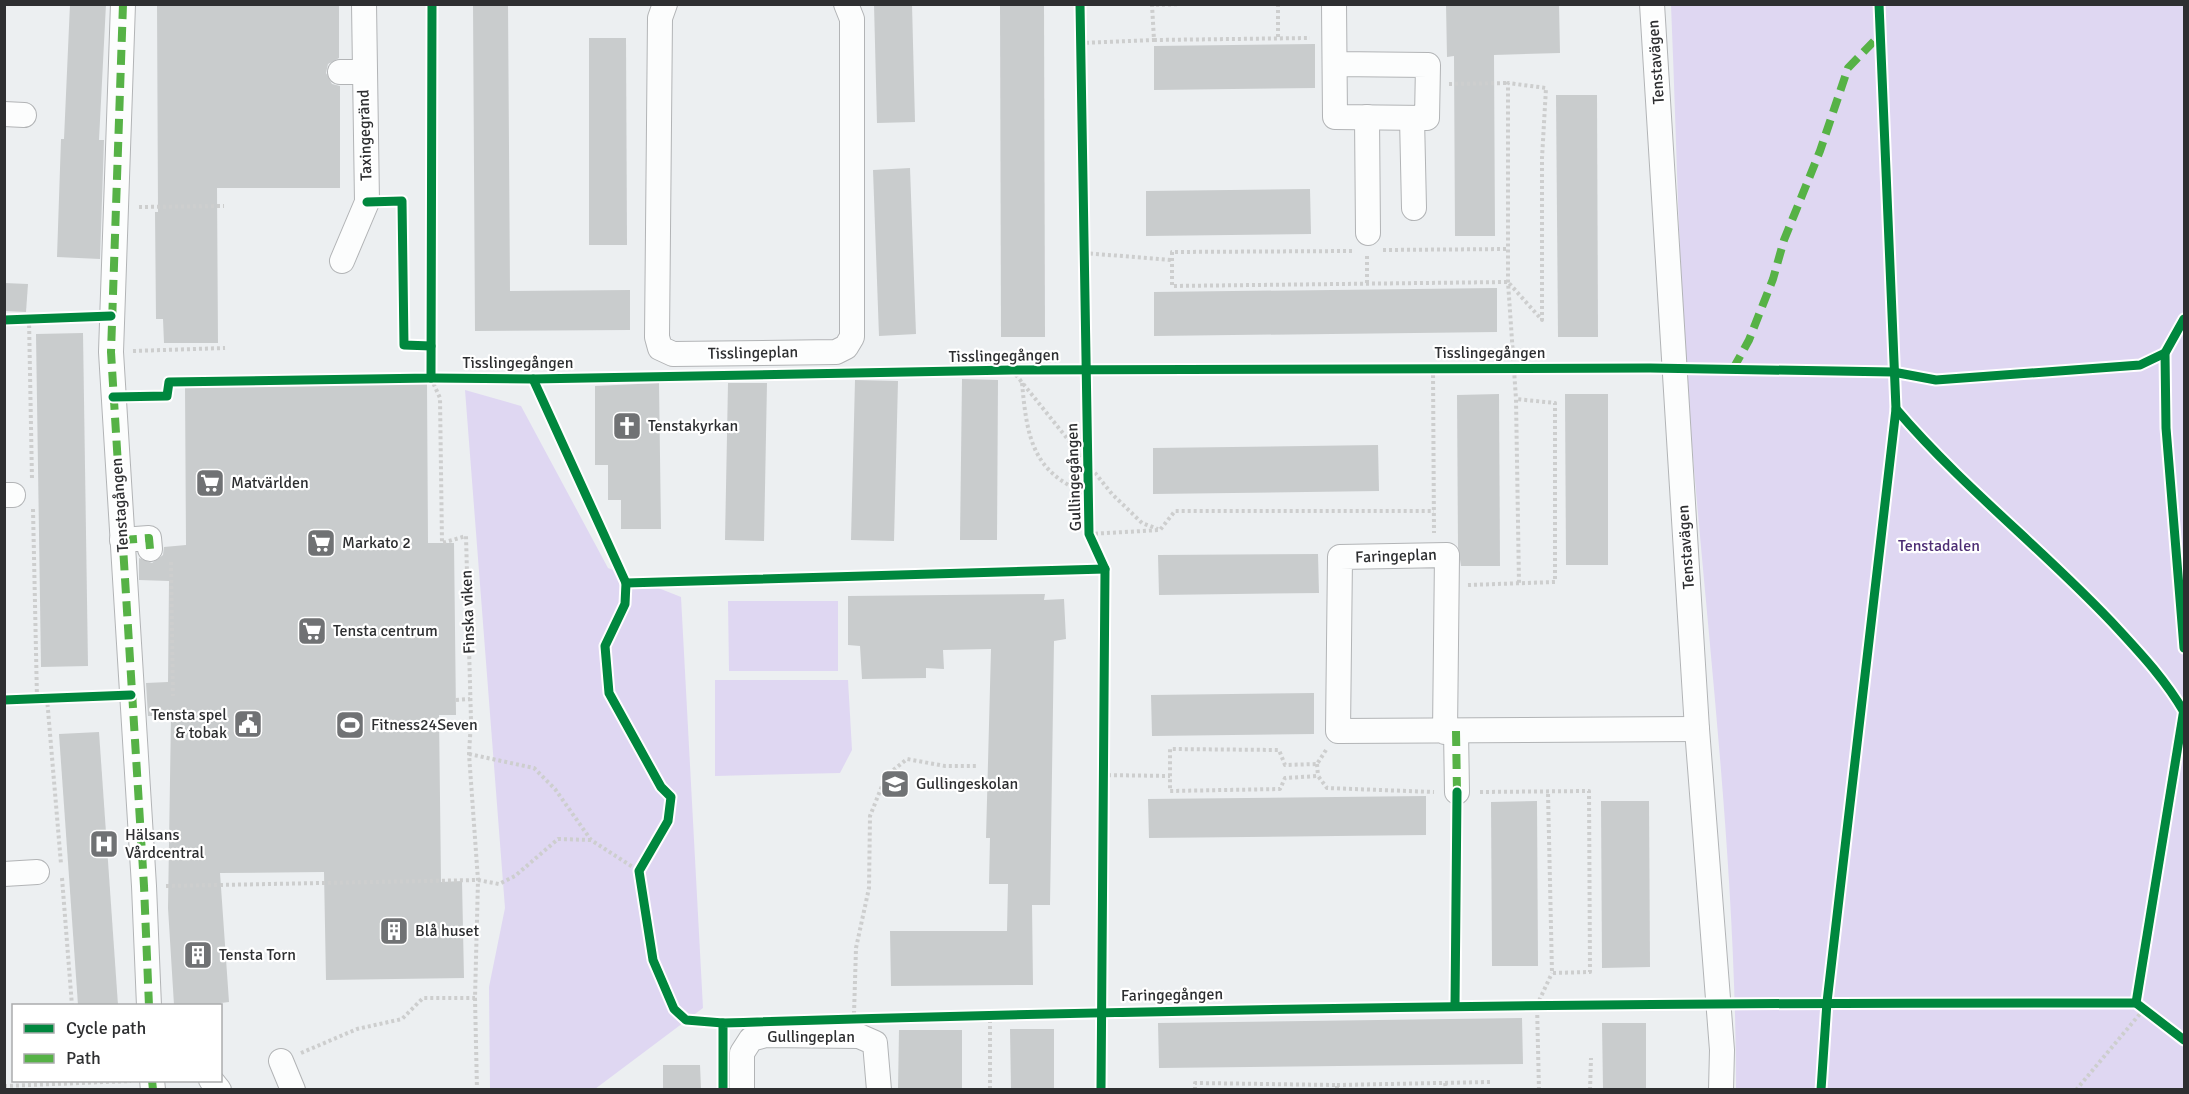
<svg xmlns="http://www.w3.org/2000/svg" width="2189" height="1094" viewBox="0 0 2189 1094" font-family="Signika,sans-serif">
	<style>
		.green { fill: #dfd7f2 }
		.building { fill: #c9cccd }
		.lines { fill: none; stroke-linecap: round; stroke-linejoin: round }
		.minor-casing { stroke: #b2b4b6; stroke-width: 26 }
		.path { stroke: #cdcece; stroke-width: 4; stroke-dasharray: 3 3; stroke-linecap: butt }
		.minor { stroke: #fcfdfd; stroke-width: 24 }
		.quiet { stroke: #56b246; stroke-width: 8; stroke-dasharray: 15 8; stroke-linecap: butt }
		.cycleway-casing { stroke: #fff; stroke-width: 13 }
		.cycleway { stroke: #00873e; stroke-width: 9 }
		.labels { text-anchor: middle; dominant-baseline: central; stroke-width: 4.5; stroke-linejoin: round; paint-order: stroke }
		.street-label { font-size: 16px; fill: #2e2f31; stroke: #fff }
		.poi-label { font-size: 16px; fill: #2e2f31; stroke: #fff; text-anchor: start }
		.park-label { font-size: 16px; fill: #4d2d74; stroke: #fff }
	</style>
	<rect width="100%" height="100%" fill="#eceff1"/>
	<!-- green -->
	<g class="green">
		<path d="M1671,5H2184V1089H1736C1736,843 1702,599 1685,354C1678,238 1676,121 1671,5Z"/>
		<path d="M465,390L521,406L608,568L681,597L703,1008L595,1089H490L489,987L505,908Z"/>
		<path d="M728,601H838V671H729Z"/>
		<path d="M715,680H848L852,750L840,773L715,776Z"/>
	</g>
	<!-- building -->
	<g class="building">
		<path d="M70,4H106L99,140H104L100,259L57,257L61,139H64Z"/>
		<path d="M157,4H339V58L328,64L326,73L332,84L340,86V188H217L218,343H164L163,319H156L155,212H158Z"/>
		<path d="M473,4H508L510,291L630,290V330L475,331Z"/>
		<path d="M874,4H912L915,122L877,123Z"/>
		<path d="M1000,4H1044L1045,337H1001Z"/>
		<path d="M1446,4H1559L1560,53L1494,55L1495,236H1455L1454,56L1447,57Z"/>
		<path d="M589,38H626L627,245H589Z"/>
		<path d="M1315,44V88L1154,90V46Z"/>
		<path d="M1556,95H1597L1598,337H1558Z"/>
		<path d="M910,168L916,334L879,336L873,170Z"/>
		<path d="M1310,189L1311,234L1146,236V191Z"/>
		<path d="M4,283L28,284L26,312L4,311Z"/>
		<path d="M1497,288V332L1154,336V292Z"/>
		<path d="M83,333L88,666L41,667L36,334Z"/>
		<path d="M962,379L998,380L997,540H960Z"/>
		<path d="M855,380L898,381L894,541L851,540Z"/>
		<path d="M659,383L661,529H621V500H608V465H595V386Z"/>
		<path d="M728,383H767L764,541L725,540Z"/>
		<path d="M427,384L428,543H454L456,715H439L441,882L462,881L464,978L326,980L324,872L220,873L229,1002L221,1003V1005H174L168,908L171,716H148L146,683L168,682L169,581L139,580V558L152,563L163,555L164,547L186,545L185,386Z"/>
		<path d="M1499,394L1500,566H1461L1458,547L1457,395Z"/>
		<path d="M1565,394H1608V565H1566Z"/>
		<path d="M1378,445L1379,491L1153,494V448Z"/>
		<path d="M1318,554L1319,593L1159,595L1158,555Z"/>
		<path d="M1045,594L1044,600L1064,599L1066,639L1054,641L1050,905H1032L1033,985L891,986L890,931H1007L1008,884H989L990,838H986L991,649L943,650L944,669L926,668V678L862,679L860,646L848,645V596Z"/>
		<path d="M1314,693V734L1152,736L1151,695Z"/>
		<path d="M99,732L118,1005H78L59,734Z"/>
		<path d="M1426,796V835L1149,838L1148,799Z"/>
		<path d="M1537,801L1538,966H1492L1491,802Z"/>
		<path d="M1601,801H1649L1650,967L1602,968Z"/>
		<path d="M1522,1018L1523,1064L1159,1068L1158,1023Z"/>
		<path d="M1602,1023H1646V1089H1603Z"/>
		<path d="M1010,1029H1054V1089H1011Z"/>
		<path d="M899,1030H962V1089H898Z"/>
		<path d="M663,1065H700L701,1089H663Z"/>
	</g>
	<g class="lines">
		<!-- minor casing -->
		<g class="minor-casing">
			<g id="minor">
				<path d="M123,4L111,352L144,886L149,1006"/>
				<path d="M665,4L660,18L657,337L660,348L673,354L836,352L846,347L852,337V19L846,4"/>
				<path d="M1334,4L1335,117L1427,118L1428,65L1336,64"/>
				<path d="M1652,4L1697,729L1722,1050L1721,1090"/>
				<path d="M340,72H363"/>
				<path d="M4,114L24,115"/>
				<path d="M1367,117L1368,233"/>
				<path d="M1412,118L1414,208"/>
				<path d="M342,261L367,202L364,4"/>
				<path d="M4,495H13"/>
				<path d="M122,540L149,538L150,549"/>
				<path d="M1456,731L1457,792"/>
				<path d="M1445,732L1447,555L1340,557L1338,731L1697,729"/>
				<path d="M4,874L37,872"/>
				<path d="M281,1061L293,1090"/>
				<path d="M152,1080L153,1090"/>
				<path d="M211,1080L219,1090"/>
				<path d="M742,1090V1053L751,1039L766,1035L859,1036L875,1043L879,1090"/>
			</g>
		</g>
		<!-- path -->
		<g class="path">
			<path d="M1183,4L1152,5L1154,40L1310,38"/>
			<path d="M1278,4V38"/>
			<path d="M1080,43L1154,40"/>
			<path d="M1449,84L1508,83"/>
			<path d="M139,207L224,206"/>
			<path d="M1383,250L1508,249"/>
			<path d="M1352,251L1172,252V286L1508,282L1542,320V158L1546,88L1508,83V282L1516,399"/>
			<path d="M1084,253L1172,260"/>
			<path d="M1367,283V254"/>
			<path d="M29,319L32,480"/>
			<path d="M133,351L225,348"/>
			<path d="M1433,369L1434,533"/>
			<path d="M1012,370L1112,494L1142,523L1158,529"/>
			<path d="M1022,383C1027,437 1032,473 1088,494"/>
			<path d="M33,509L37,699"/>
			<path d="M1089,534L1160,530L1175,511H1434"/>
			<path d="M171,562L173,696"/>
			<path d="M1468,585L1555,582V403L1516,399L1519,584"/>
			<path d="M47,698L61,864"/>
			<path d="M456,700L470,699"/>
			<path d="M1326,750L1317,764L1285,765L1279,750L1170,749V791L1280,789L1285,778L1318,776L1327,788L1434,792"/>
			<path d="M469,754L534,768L555,789L591,840L639,871"/>
			<path d="M1317,764L1318,776"/>
			<path d="M1102,775L1170,776"/>
			<path d="M1480,792L1589,791L1590,972L1552,973L1548,792"/>
			<path d="M62,878L72,1006"/>
			<path d="M166,886L478,880L499,884L515,876L558,839L591,840"/>
			<path d="M475,998L477,1090"/>
			<path d="M854,1014L856,948L869,888L870,816L886,776L907,759L945,766H977"/>
			<path d="M990,1014V1090"/>
			<path d="M301,1053L357,1029L402,1019L423,998H475L478,880L469,754L471,721L466,536L442,543L440,398L431,378"/>
			<path d="M1445,1083L1446,1090"/>
			<path d="M1337,1085L1490,1082"/>
			<path d="M4,1086L131,1081"/>
			<path d="M1195,1090V1083L1337,1085V1090"/>
			<path d="M1539,1090L1537,1005L1552,973"/>
			<path d="M1590,1090L1591,1058"/>
			<path d="M2076,1090L2144,1009"/>
		</g>
		<!-- minor -->
		<use href="#minor" class="minor"/>
		<!-- quiet -->
		<g class="quiet">
			<path d="M123,4L111,352L144,886L149,1006"/>
			<path d="M1733,369L1749,340L1773,279L1784,240L1820,151L1848,68L1880,35"/>
			<path d="M122,540L149,538L150,549"/>
			<path d="M1456,731L1457,792"/>
			<path d="M152,1080L153,1090"/>
		</g>
		<!-- cycleway casing -->
		<g class="cycleway-casing">
			<g id="cycleway">
				<path d="M1080,4L1089,534L1105,569L1101,1090"/>
				<path d="M367,202L402,201L404,345L431,346"/>
				<path d="M2184,319L2165,353L2166,428L2184,648"/>
				<path d="M4,320L111,316"/>
				<path d="M431,378L533,379L1012,370L1650,368L1893,372L1936,380L2140,365L2165,353"/>
				<path d="M533,379L626,583L1105,569"/>
				<path d="M113,397L167,396L169,382L431,378L432,4"/>
				<path d="M1896,409C1964,489 2048,553 2119,630C2143,656 2166,681 2184,712"/>
				<path d="M626,583L625,604L605,646L609,693L661,787L671,797L668,821L639,871L653,960L674,1009L686,1020L723,1023"/>
				<path d="M4,700L131,695"/>
				<path d="M2136,1003L2184,709"/>
				<path d="M1455,1006L1457,792"/>
				<path d="M723,1090V1023C1194,1008 1664,1002 2136,1003L2184,1040"/>
				<path d="M1821,1090L1827,1002L1896,409L1879,4"/>
			</g>
		</g>
		<!-- cycleway -->
		<use href="#cycleway" class="cycleway"/>
	</g>
	<!-- icons -->
	<defs>
		<g id="church-square" transform="scale(1.5)"><rect x="-9" y="-9" width="18" height="18" rx="4" fill="#707274" stroke="#fff"/><path d="M-1.2-6h2.4v3.5h3.3v2.4h-3.3V6h-2.4V-.1h-3.3v-2.4h3.3Z" fill="#fff"/></g>
		<g id="supermarket-square" transform="scale(1.5)"><rect x="-9" y="-9" width="18" height="18" rx="4" fill="#707274" stroke="#fff"/><path d="M-6-5.5h2.5l.6 2H6L4.5 2H-2.5L-4.4-4H-6ZM-1.5 3.2a1.3 1.3 0 1 0 .1 0ZM3 3.2a1.3 1.3 0 1 0 .1 0Z" fill="#fff"/></g>
		<g id="civic-square" transform="scale(1.5)"><rect x="-9" y="-9" width="18" height="18" rx="4" fill="#707274" stroke="#fff"/><path d="M-.6-6.5H3V-4.5H.6V-3L4-1V1h2V6H-6V1h2V-1L-.6-3ZM-1.2 2.5V6h2.4V2.5Z" fill="#fff"/></g>
		<g id="stadium-square" transform="scale(1.5)"><rect x="-9" y="-9" width="18" height="18" rx="4" fill="#707274" stroke="#fff"/><path d="M0-5a6.5 5 0 1 0 0 10a6.5 5 0 1 0 0-10ZM-3.5-1.8h7v3.6h-7Z" fill="#fff"/></g>
		<g id="school-square" transform="scale(1.5)"><rect x="-9" y="-9" width="18" height="18" rx="4" fill="#707274" stroke="#fff"/><path d="M0-5L7-2L0 1L-7-2ZM-4 1L0 2.5L4 1V4Q0 6-4 4Z" fill="#fff"/></g>
		<g id="hospital-square" transform="scale(1.5)"><rect x="-9" y="-9" width="18" height="18" rx="4" fill="#707274" stroke="#fff"/><path d="M-5-5h3v3.5h4V-5h3V5h-3V1.5h-4V5h-3Z" fill="#fff"/></g>
		<g id="building-square" transform="scale(1.5)"><rect x="-9" y="-9" width="18" height="18" rx="4" fill="#707274" stroke="#fff"/><path d="M-4-6H4V6H1V3H-1V6H-4ZM-2.5-4.3h1.7v1.8h-1.7ZM.8-4.3h1.7v1.8H.8ZM-2.5-1h1.7V.8h-1.7ZM.8-1h1.7V.8H.8Z" fill="#fff"/></g>
	</defs>
	<g fill-rule="evenodd">
		<use href="#church-square" x="627" y="426"/>
		<use href="#supermarket-square" x="210" y="483"/>
		<use href="#supermarket-square" x="321" y="543"/>
		<use href="#supermarket-square" x="312" y="631"/>
		<use href="#civic-square" x="248" y="724"/>
		<use href="#stadium-square" x="350" y="725"/>
		<use href="#school-square" x="895" y="784"/>
		<use href="#hospital-square" x="104" y="844"/>
		<use href="#building-square" x="394" y="931"/>
		<use href="#building-square" x="198" y="955"/>
	</g>
	<g class="labels">
		<!-- street labels -->
		<g class="street-label">
			<text transform="translate(1656 62) rotate(-94)">Tenstavägen</text>
			<text transform="translate(365 135) rotate(-92)">Taxingegränd</text>
			<text transform="translate(753 353) rotate(-1)">Tisslingeplan</text>
			<text x="1490" y="353">Tisslingegången</text>
			<text transform="translate(1004 356) rotate(-1)">Tisslingegången</text>
			<text x="518" y="363">Tisslingegången</text>
			<text transform="translate(1074 477) rotate(-92)">Gullingegången</text>
			<text transform="translate(120 505) rotate(-94)">Tenstagången</text>
			<text transform="translate(1686 547) rotate(-94)">Tenstavägen</text>
			<text transform="translate(1396 556) rotate(-2)">Faringeplan</text>
			<text transform="translate(468 612) rotate(-92)">Finska viken</text>
			<text transform="translate(1172 995) rotate(-1)">Faringegången</text>
			<text x="811" y="1037">Gullingeplan</text>
		</g>
		<!-- poi labels -->
		<g class="poi-label">
			<text x="648" y="426">Tenstakyrkan</text>
			<text x="231" y="483">Matvärlden</text>
			<text x="342" y="543">Markato 2</text>
			<text x="333" y="631">Tensta centrum</text>
			<text x="227" y="715" text-anchor="end">Tensta spel<tspan x="227" dy="18">&amp; tobak</tspan></text>
			<text x="371" y="725">Fitness24Seven</text>
			<text x="916" y="784">Gullingeskolan</text>
			<text x="125" y="835">Hälsans<tspan x="125" dy="18">Vårdcentral</tspan></text>
			<text x="415" y="931">Blå huset</text>
			<text x="219" y="955">Tensta Torn</text>
		</g>
		<!-- park labels -->
		<g class="park-label">
			<text x="1939" y="546">Tenstadalen</text>
		</g>
	</g>
	<!-- border -->
	<rect width="2189" height="1094" fill="none" stroke="#2e2f31" stroke-width="12"/>
	<!-- legend -->
	<rect x="12" y="1004" width="210" height="78" fill="#ffffff" stroke="#abacad" stroke-width="1.5"/>
	<rect x="24" y="1024" width="30" height="9" fill="#00873e" stroke="#abacad" stroke-width="1.5"/>
	<text x="66" y="1034" font-size="18" fill="#2e2f31">Cycle path</text>
	<rect x="24" y="1054" width="30" height="9" fill="#56b246" stroke="#abacad" stroke-width="1.5"/>
	<text x="66" y="1064" font-size="18" fill="#2e2f31">Path</text>
</svg>
